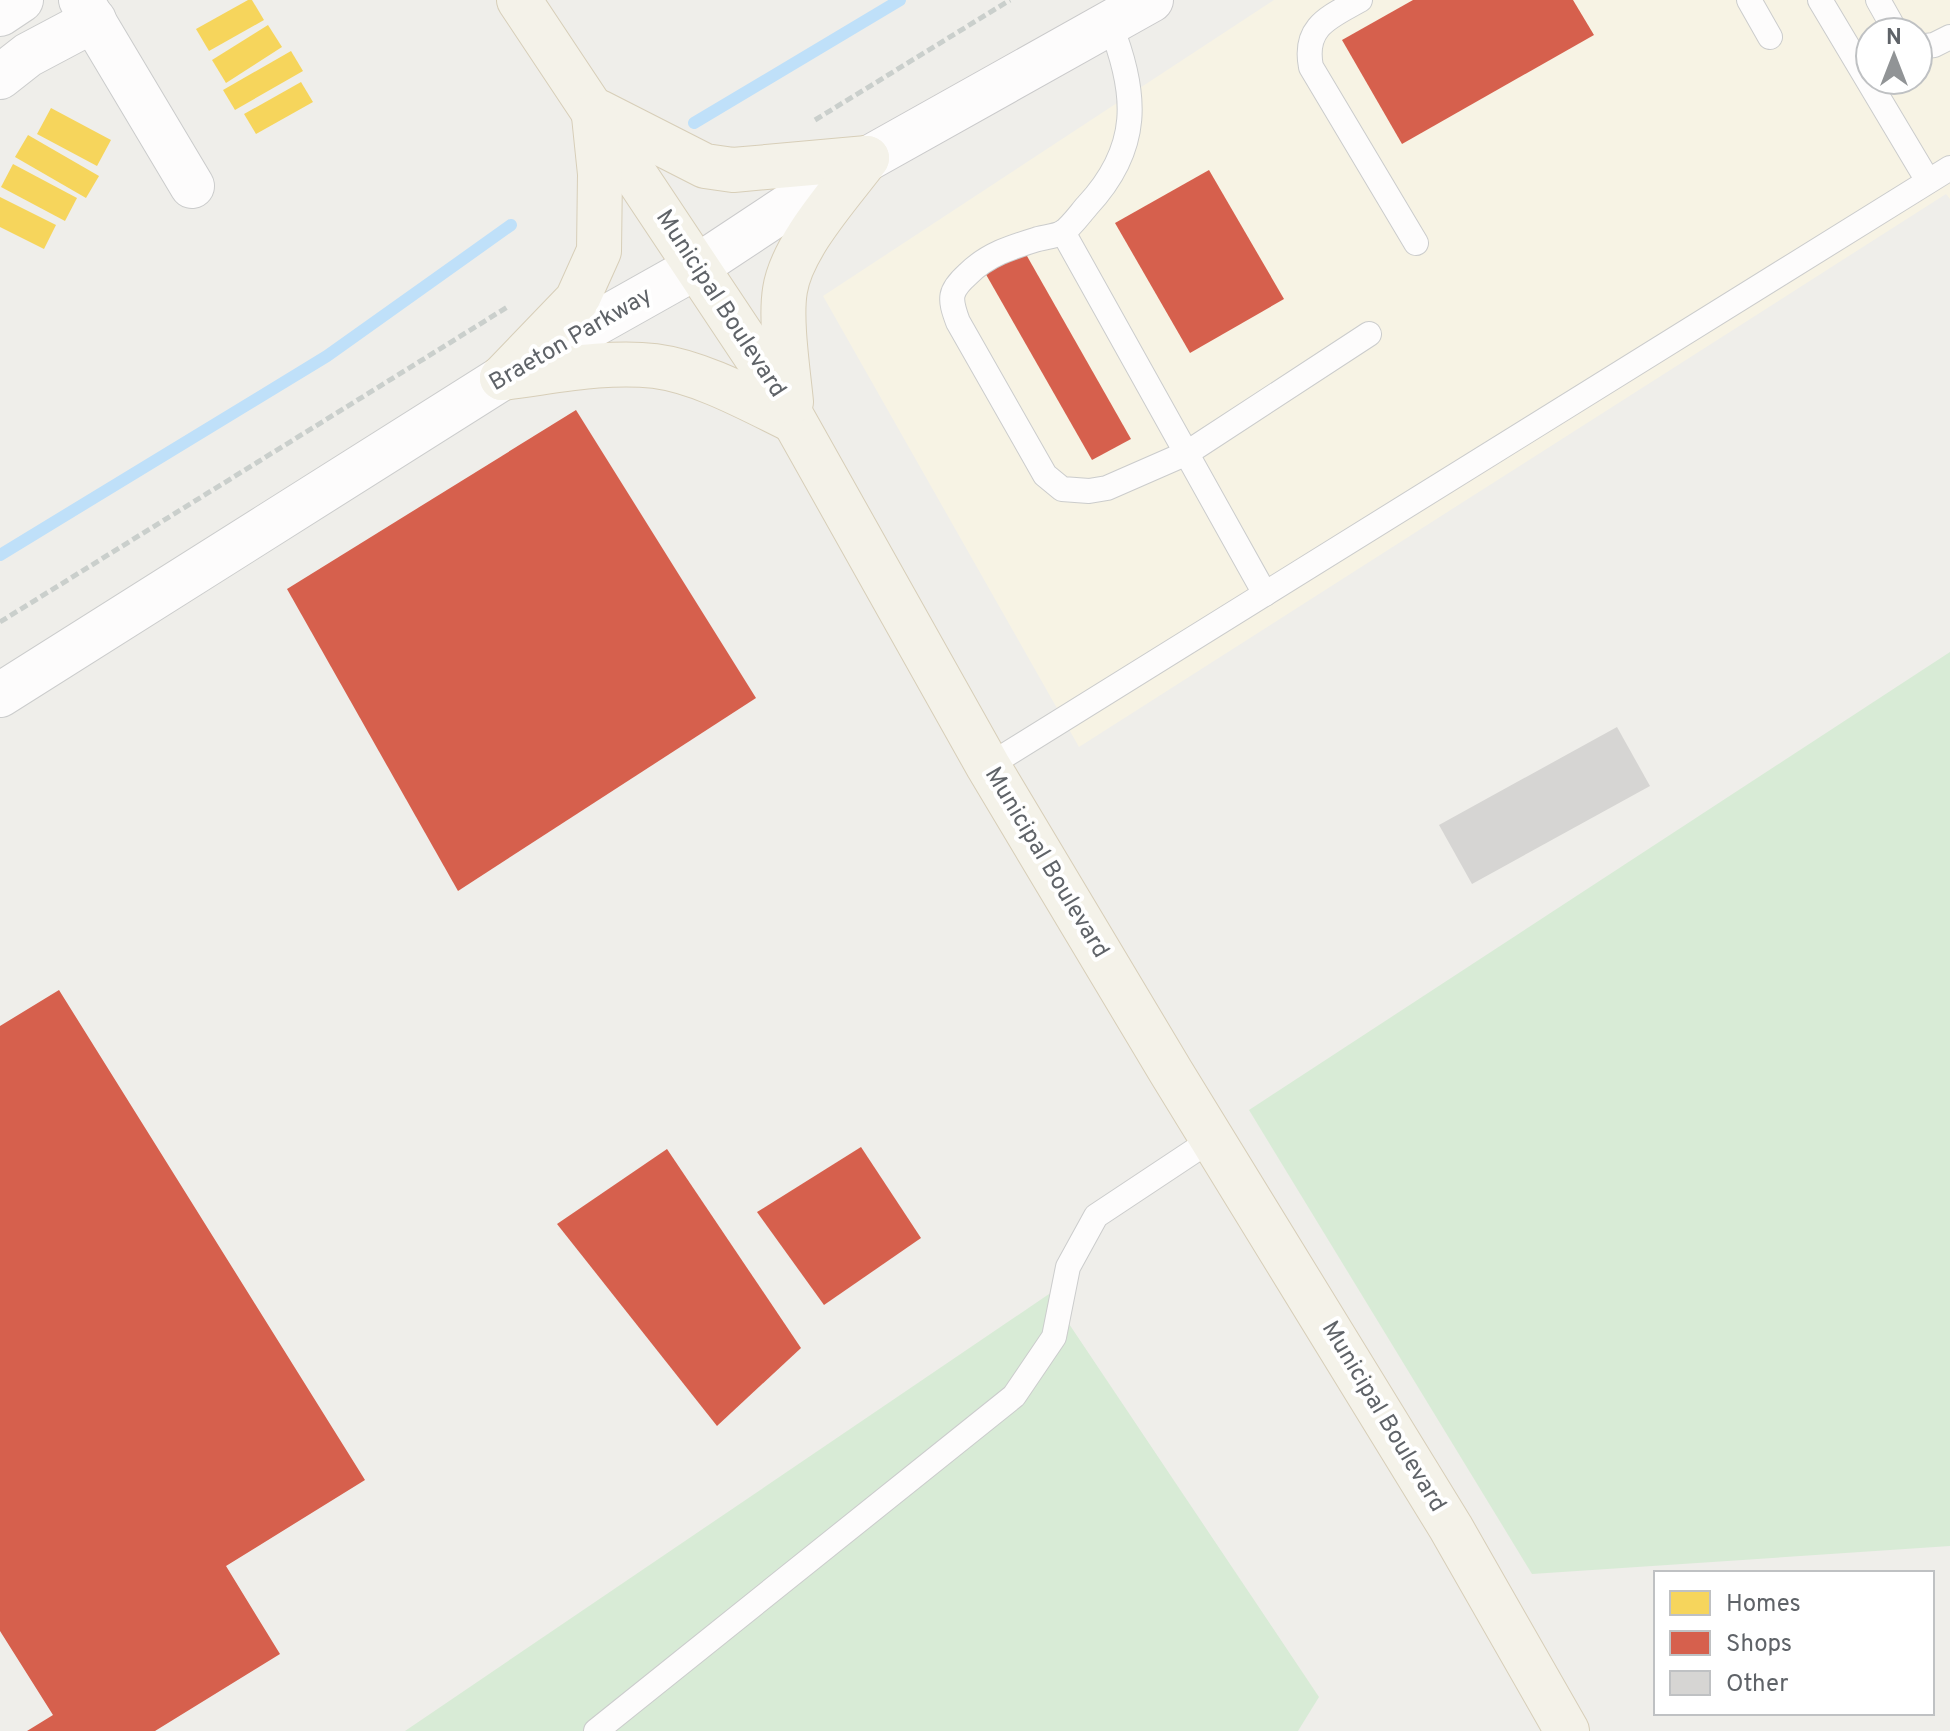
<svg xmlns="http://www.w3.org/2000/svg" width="1950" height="1731" viewBox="0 0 1950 1731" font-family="Overpass,sans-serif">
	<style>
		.commercial { fill: #f7f3e4; fill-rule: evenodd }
		.green { fill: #d8ebd6 }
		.homes { fill: #f6d55c }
		.shops { fill: #d6604d }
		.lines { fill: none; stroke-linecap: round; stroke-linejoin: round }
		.stream { stroke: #bfe0f9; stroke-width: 12 }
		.building { fill: #d6d5d3 }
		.service-casing { stroke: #cbcccc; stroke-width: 26 }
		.minor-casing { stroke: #cbcccc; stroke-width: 46 }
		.tertiary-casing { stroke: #cbcccc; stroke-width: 46 }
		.secondary-casing { stroke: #cacacb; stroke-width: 46 }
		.primary-casing { stroke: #d7ceb8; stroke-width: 46 }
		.path { stroke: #cacfcc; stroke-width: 5; stroke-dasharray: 8 4; stroke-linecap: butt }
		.service { stroke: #fdfcfc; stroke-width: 24 }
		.minor { stroke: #fdfcfc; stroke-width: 44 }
		.tertiary { stroke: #fdfcfc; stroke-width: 44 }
		.secondary { stroke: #fdfcfc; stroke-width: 44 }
		.primary { stroke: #f4f2e9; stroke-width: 44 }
		.labels { text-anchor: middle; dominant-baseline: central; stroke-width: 8; stroke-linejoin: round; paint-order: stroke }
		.street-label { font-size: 24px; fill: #5f6368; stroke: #fff }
	</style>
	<rect width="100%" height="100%" fill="#efeeea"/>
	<!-- commercial -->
	<path class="commercial" d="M1274,0H1950V199L1946,194L1079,747L823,296ZM1870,32H1918V80H1870Z"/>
	<!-- green -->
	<g class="green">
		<path d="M1950,652V1546L1532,1574L1249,1110Z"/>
		<path d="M1049,1294L1319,1697L1298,1731H405Z"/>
	</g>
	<!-- homes -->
	<g class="homes">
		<path d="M248,0H252L264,20L209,51L196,29Z"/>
		<path d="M268,25L282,47L226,83L212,60Z"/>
		<path d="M291,51L303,71L235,110L223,90Z"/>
		<path d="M301,82L313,102L256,134L244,114Z"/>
		<path d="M51,108L111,140L97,166L37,134Z"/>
		<path d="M28,135L99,176L86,198L15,157Z"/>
		<path d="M13,164L77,198L65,221L1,187Z"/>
		<path d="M0,197L56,225L44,249L0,227Z"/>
	</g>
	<!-- shops -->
	<g class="shops">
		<path d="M1413,0H1573L1594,35L1402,144L1342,40Z"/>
		<path d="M1209,170L1284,299L1190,353L1115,223Z"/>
		<path d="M1023,249L1131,439L1092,460L984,271Z"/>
		<path d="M576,410L756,698L458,891L287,589Z"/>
		<path d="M59,990L365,1480L226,1566L280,1654L155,1731H27L53,1715L0,1631V1026Z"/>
		<path d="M861,1147L921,1238L824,1305L757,1212Z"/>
		<path d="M667,1149L801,1348L717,1426L557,1224Z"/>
	</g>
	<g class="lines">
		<!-- stream -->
		<g class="stream">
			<path d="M694,123L900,0"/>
			<path d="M0,555L327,356L511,225"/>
		</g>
	</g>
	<!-- building -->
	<path class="building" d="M1617,727L1650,786L1472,884L1439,825Z"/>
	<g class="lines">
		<!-- service casing -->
		<g class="service-casing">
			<g id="service">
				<path d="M1360,0C1330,17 1303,26 1311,67L1416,243"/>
				<path d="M1749,0L1770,37"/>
				<path d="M1820,0L1928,181"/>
				<path d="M1878,0L1896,32"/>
				<path d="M1110,24C1138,94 1141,148 1087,206C1080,214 1071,227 1062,233C1055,236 1046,237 1038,239C1012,247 988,254 968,274C949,291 949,298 958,322L1045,475L1062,489L1089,491L1107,488L1187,453L1369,334"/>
				<path d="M1918,47L1934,45L1950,37"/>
				<path d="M1063,232L1265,594"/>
				<path d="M988,766L1950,168"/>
				<path d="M596,1731L1014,1396L1054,1337L1068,1267L1096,1216L1212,1139"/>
			</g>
		</g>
		<!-- minor casing -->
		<g class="minor-casing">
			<g id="minor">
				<path d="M81,0L192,186"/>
				<path d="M0,14L21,0"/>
				<path d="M0,77L28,55L94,20"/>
			</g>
		</g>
		<!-- tertiary casing -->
		<g class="tertiary-casing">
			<path id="tertiary" d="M0,695L529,361L698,266"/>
		</g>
		<!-- secondary casing -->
		<g class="secondary-casing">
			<path id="secondary" d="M698,266L819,186L1151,0"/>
		</g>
		<!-- primary casing -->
		<g class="primary-casing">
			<g id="primary">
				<path d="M519,0L769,376L988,766L1171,1072L1451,1528L1567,1731"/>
				<path d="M599,112L705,166L733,170L867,158"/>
				<path d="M502,378L577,300L599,251L600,174L594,116"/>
				<path d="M502,378C552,372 605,360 655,366C701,372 751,400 792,420"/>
				<path d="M791,402C788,371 780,320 785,290C792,246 840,194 867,158"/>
			</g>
		</g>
		<!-- path -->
		<g class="path">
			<path d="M815,120L1010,0"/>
			<path d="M0,622L509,306"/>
		</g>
		<!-- service -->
		<use href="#service" class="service"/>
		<!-- minor -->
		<use href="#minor" class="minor"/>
		<!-- tertiary -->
		<use href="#tertiary" class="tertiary"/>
		<!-- secondary -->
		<use href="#secondary" class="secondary"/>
		<!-- primary -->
		<use href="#primary" class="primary"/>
	</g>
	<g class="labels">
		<!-- street labels -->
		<g class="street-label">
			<text transform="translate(720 304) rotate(57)">Municipal Boulevard</text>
			<text transform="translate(571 340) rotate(-30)">Braeton Parkway</text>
			<text transform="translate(1046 863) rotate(59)">Municipal Boulevard</text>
			<text transform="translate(1383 1417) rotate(59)">Municipal Boulevard</text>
		</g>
	</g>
	<!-- legend -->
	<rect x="1654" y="1571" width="280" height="144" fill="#ffffff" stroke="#bfc1c3" stroke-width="2"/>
	<rect x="1670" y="1591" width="40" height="24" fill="#f6d55c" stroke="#bfc1c3" stroke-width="2"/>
	<text x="1726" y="1611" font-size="24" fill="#5f6368">Homes</text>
	<rect x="1670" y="1631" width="40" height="24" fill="#d6604d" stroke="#bfc1c3" stroke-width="2"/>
	<text x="1726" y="1651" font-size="24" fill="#5f6368">Shops</text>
	<rect x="1670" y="1671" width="40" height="24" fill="#d6d5d3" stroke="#bfc1c3" stroke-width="2"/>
	<text x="1726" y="1691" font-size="24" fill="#5f6368">Other</text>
	<!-- north arrow -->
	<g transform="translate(1894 56)"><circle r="38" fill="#ffffff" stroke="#bfc1c3" stroke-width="2"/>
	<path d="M0-6L14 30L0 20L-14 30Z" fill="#919496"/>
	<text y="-12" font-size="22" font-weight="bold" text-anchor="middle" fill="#5f6368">N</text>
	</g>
</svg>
